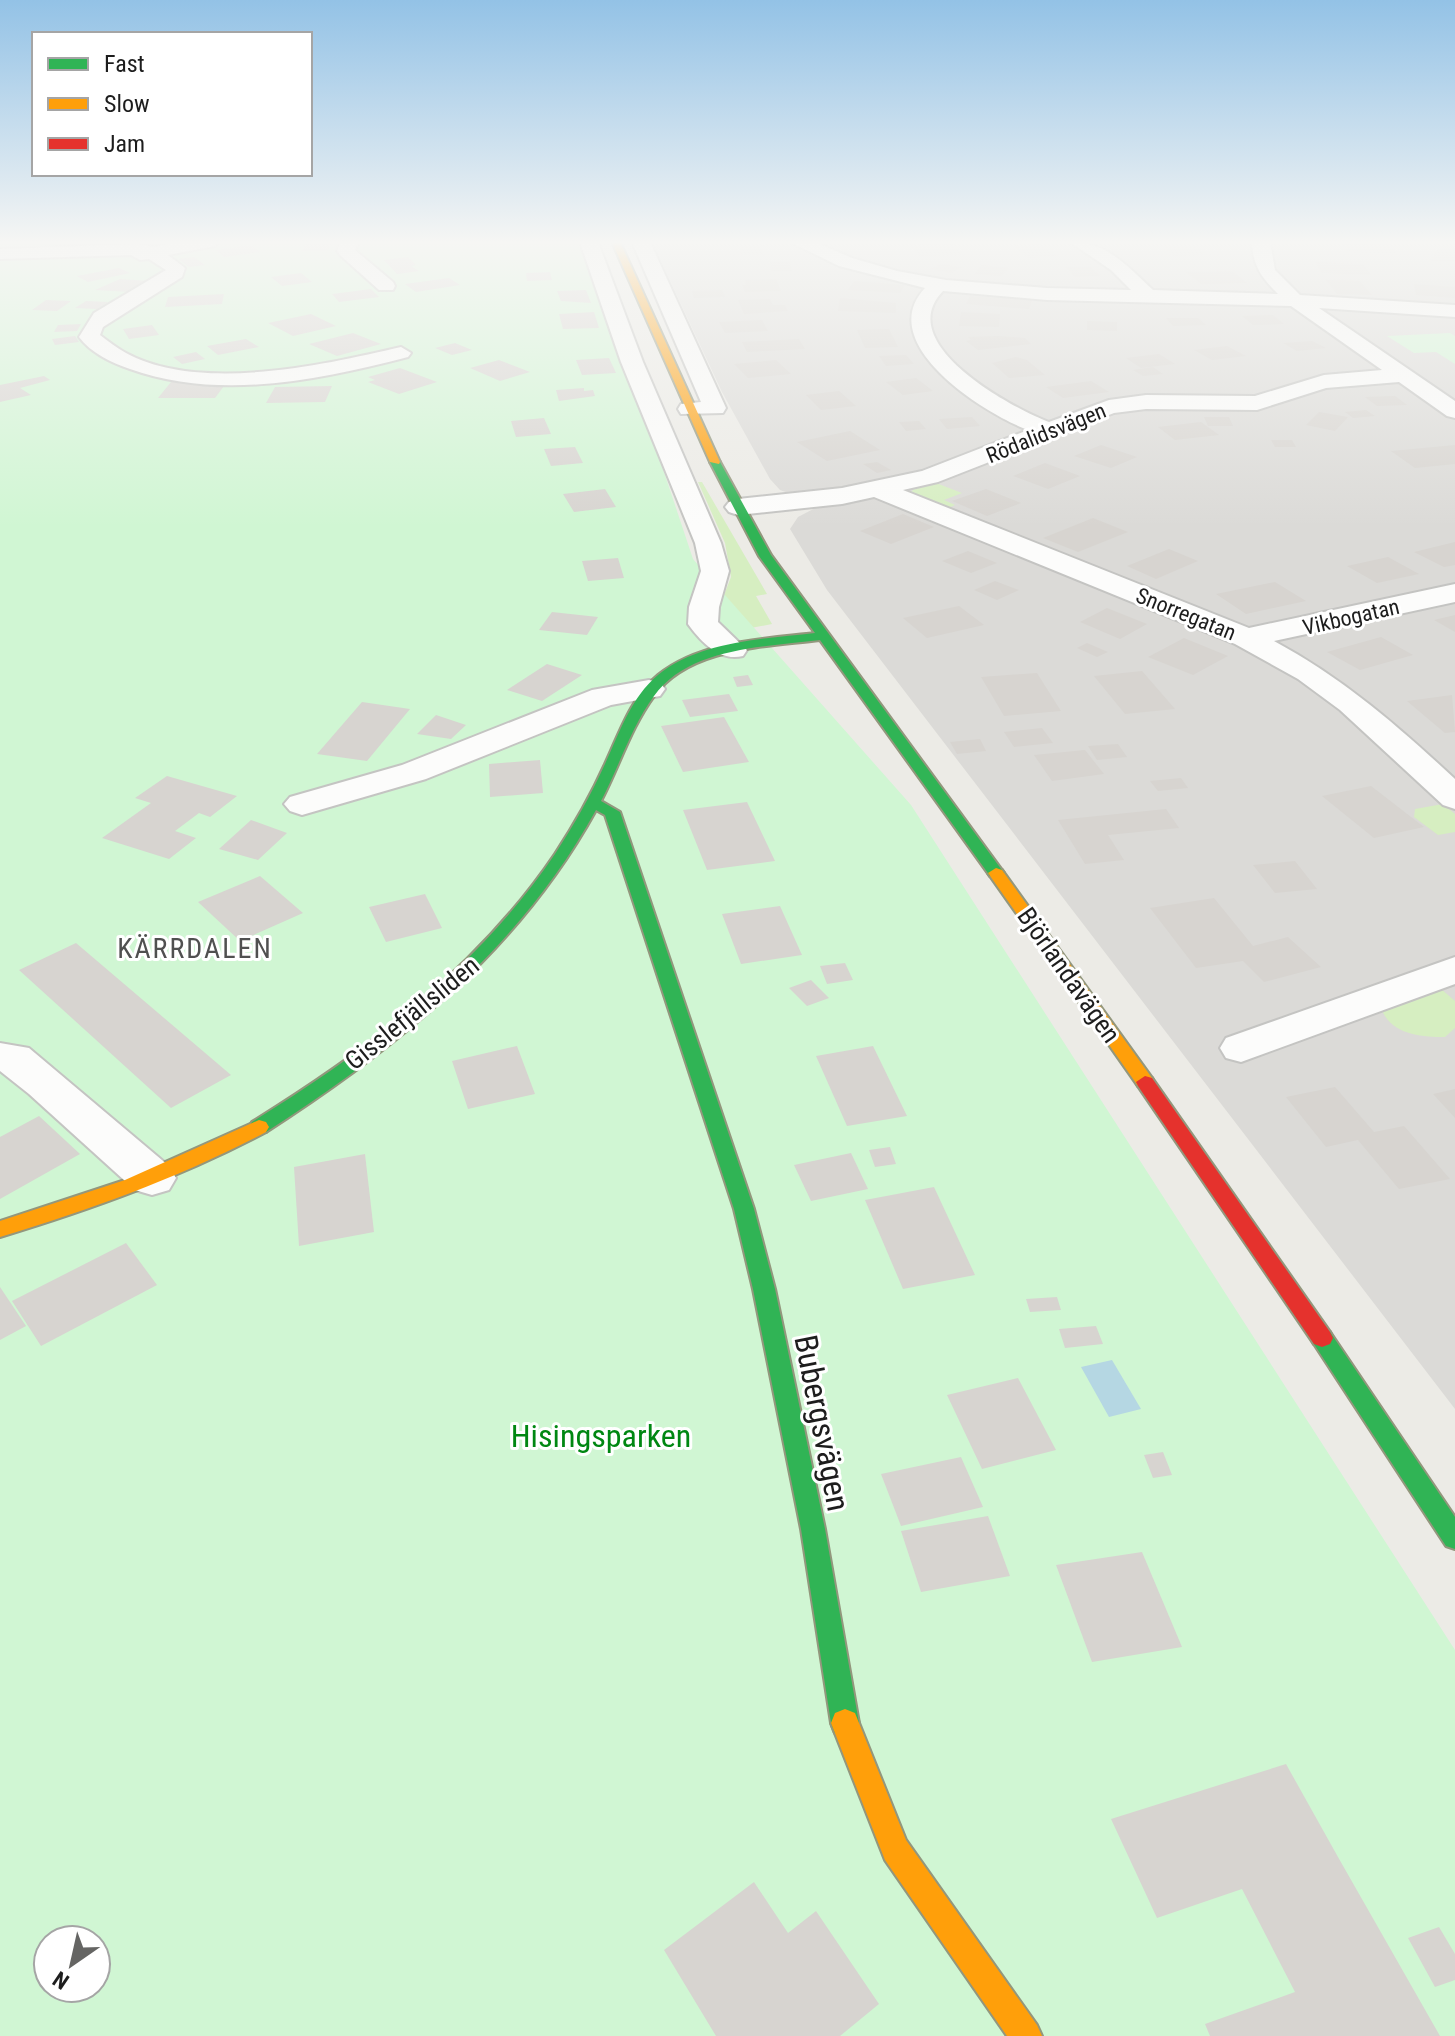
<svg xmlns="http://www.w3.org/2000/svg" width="1455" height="2036" viewBox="0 0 1455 2036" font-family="'Roboto Condensed',sans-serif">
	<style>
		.residential { fill: #dbdad7 }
		.grass { fill: #d6eec1 }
		.park { fill: #d0f6d3; fill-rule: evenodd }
		.water { fill: #b5d7e3 }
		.building { fill: #d7d4d0 }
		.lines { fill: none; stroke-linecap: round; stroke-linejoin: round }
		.street-casing { stroke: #c4c4c2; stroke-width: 4 }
		.fast-casing { stroke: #93977d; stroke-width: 4 }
		.slow-casing { stroke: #93977d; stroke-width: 4 }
		.jam-casing { stroke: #93977d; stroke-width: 4 }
		.street { fill: #fcfcfb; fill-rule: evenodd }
		.fast { fill: #30b455; fill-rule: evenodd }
		.slow { fill: #ff9f0a; fill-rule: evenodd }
		.jam { fill: #e5322d; fill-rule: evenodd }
		.labels { text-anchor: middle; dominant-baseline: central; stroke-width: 6; stroke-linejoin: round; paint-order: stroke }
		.far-street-label { font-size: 22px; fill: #1d1d1d; stroke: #fff }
		.street-label { font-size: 26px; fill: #1d1d1d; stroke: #fff }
		.neighbourhood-label { font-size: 28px; letter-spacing: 2px; fill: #505050; stroke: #fff }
		.near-street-label { font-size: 32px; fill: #1d1d1d; stroke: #fff }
		.near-park-label { font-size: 32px; fill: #008712; stroke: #fff }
	</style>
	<rect width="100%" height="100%" fill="#ecebe6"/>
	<!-- residential -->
	<path class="residential" d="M652,242H1455V1409L827,590L790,529L798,517L821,505L780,490L770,479L722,392Z"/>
	<!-- grass -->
	<g class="grass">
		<path d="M698,482H702L767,594L756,596L772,624L740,630L717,613L731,577L725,543Z"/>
		<path d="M936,483L962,493L944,500L955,505L948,508L911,492L915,488Z"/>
		<path d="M1443,804L1455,814V832L1438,835L1414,817L1415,809Z"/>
		<path d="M1440,988L1455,1001V1028L1445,1037C1421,1037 1391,1035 1381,1008Z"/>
	</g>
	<!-- park -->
	<g class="park">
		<path d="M0,242H578L660,460L693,559L911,805L1455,1650V2036H0ZM48,1940H96V1988H48Z"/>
		<path d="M1450,333L1455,336V364L1436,352L1414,353L1387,336Z"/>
	</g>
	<!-- water -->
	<path class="water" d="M1112,1360L1141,1409L1109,1417L1081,1367Z"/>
	<!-- building -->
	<g class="building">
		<path d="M307,242H333L328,250L302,251Z"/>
		<path d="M1341,242H1386L1395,253L1348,252Z"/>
		<path d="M953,243L963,255L919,256L910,245Z"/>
		<path d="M1039,244L1057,256L1029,258L1012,246Z"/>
		<path d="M252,245L260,252L224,257L216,250Z"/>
		<path d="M740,245H762L763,255H741Z"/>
		<path d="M1196,246L1206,255L1173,256L1164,247Z"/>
		<path d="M1438,248L1455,250V261L1430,262Z"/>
		<path d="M194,257L205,265L189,267L178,259Z"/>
		<path d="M408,257L416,265L411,266L419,271L397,274L384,260Z"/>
		<path d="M770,262H790L792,271H771Z"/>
		<path d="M1315,262L1363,264L1371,275L1322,273Z"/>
		<path d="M941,264L962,267L952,273L930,269Z"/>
		<path d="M982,265L1009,268L1001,276L974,274Z"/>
		<path d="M1066,267H1091L1100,276L1075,277Z"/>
		<path d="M119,268L130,273L88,282L77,276Z"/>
		<path d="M1232,271L1247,283L1201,284L1186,272Z"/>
		<path d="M550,272L552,280L527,281L526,273Z"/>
		<path d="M301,273L312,282L282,286L271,277Z"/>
		<path d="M449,278L460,285L416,292L405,284Z"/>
		<path d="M120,279L149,281L130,292L95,290Z"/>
		<path d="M776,279L781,291L745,292L742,285H746L745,280Z"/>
		<path d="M1326,280L1360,281L1372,295L1337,294Z"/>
		<path d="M854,281L905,285L900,293L848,290Z"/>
		<path d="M1414,284L1455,287V298L1416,295Z"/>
		<path d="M371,289L379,297L339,302L332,294Z"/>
		<path d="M586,290L591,303L561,301L557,291Z"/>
		<path d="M722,290L725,297L694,298L692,291Z"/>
		<path d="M224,294L222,304L165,307L168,297Z"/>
		<path d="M970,296L1032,300L1029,309L966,304Z"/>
		<path d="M840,298L896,303V313L838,311Z"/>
		<path d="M770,299L773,305H785L788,311L744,314L738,300Z"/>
		<path d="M46,300L71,301L57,311L32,310Z"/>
		<path d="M86,301L108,302L97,309L75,308Z"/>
		<path d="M594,312L599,328L563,329L559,314Z"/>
		<path d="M961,312L1000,314L999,327L959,326Z"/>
		<path d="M311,314L336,326L293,336L268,323Z"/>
		<path d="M1273,315L1284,324L1253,325L1242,316Z"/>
		<path d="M1166,318H1198L1206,325L1173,326Z"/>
		<path d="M762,320L768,331L725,333L719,322Z"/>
		<path d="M1087,321L1117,322V331L1087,330Z"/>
		<path d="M81,324L77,331L54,332L58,325Z"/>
		<path d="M152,325L159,335L129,339L123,329Z"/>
		<path d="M889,329L898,347L865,348L857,330Z"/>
		<path d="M353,333L381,344L337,356L309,344Z"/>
		<path d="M75,336L79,342L55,345L52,339Z"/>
		<path d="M998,336L1025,338L1031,344L978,350L966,341L971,340L968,337Z"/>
		<path d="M246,339L259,347L218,355L207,346Z"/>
		<path d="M799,339L805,349L747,352L742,342Z"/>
		<path d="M1312,341L1326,348L1297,351L1283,343Z"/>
		<path d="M455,343L472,350L452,355L435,348Z"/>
		<path d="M1227,346L1246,356L1212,360L1194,350Z"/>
		<path d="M196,352L205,359L182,364L173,357Z"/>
		<path d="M1159,354L1175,364L1141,368L1126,358Z"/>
		<path d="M906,355L914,364L886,366L879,356Z"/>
		<path d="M1016,357L1027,360L1045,375L1009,378L992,363Z"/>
		<path d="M609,358L616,373L582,375L576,360Z"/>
		<path d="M499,360L530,372L500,381L470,368Z"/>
		<path d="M776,360L791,374L748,378L734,364Z"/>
		<path d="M1153,367L1163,374L1143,376L1133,370Z"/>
		<path d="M400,368L437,382L399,394L368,382L375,380L368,377Z"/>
		<path d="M44,376L50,380L20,388L31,395L0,402V385Z"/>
		<path d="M916,378L933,391L903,395L886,382Z"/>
		<path d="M1091,381L1109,392L1063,398L1046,387Z"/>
		<path d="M171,382H227L215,398H158Z"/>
		<path d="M332,386L325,402L266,403L275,387Z"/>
		<path d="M584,388V391L593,390L595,396L559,401L556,390Z"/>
		<path d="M839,391L856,406L821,410L806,395Z"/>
		<path d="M1395,396L1407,405L1377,406L1365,397Z"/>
		<path d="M1366,410L1375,416L1353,418L1345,412Z"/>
		<path d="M1319,412L1348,417L1335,431L1306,425Z"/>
		<path d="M972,417L980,426L947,429L939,419Z"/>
		<path d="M1204,417H1229L1233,426H1208Z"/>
		<path d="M544,418L551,434L516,437L511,421Z"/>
		<path d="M919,421L926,429L906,431L899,422Z"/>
		<path d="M1201,422L1219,435L1175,440L1158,427Z"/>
		<path d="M850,431L880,450L827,461L797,442Z"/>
		<path d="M1271,440H1292L1296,447H1275Z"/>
		<path d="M1101,445L1137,457L1111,468L1074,456Z"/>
		<path d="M1455,445V464L1415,468L1391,451Z"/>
		<path d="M575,447L583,463L551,466L544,449Z"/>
		<path d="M877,462L891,470L877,473L863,464Z"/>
		<path d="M1045,463L1080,476L1048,489L1013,476Z"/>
		<path d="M605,489L616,507L574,512L563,494Z"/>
		<path d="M986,489L1021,503L987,516L952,501Z"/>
		<path d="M903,514L934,527L891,544L860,531Z"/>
		<path d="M1093,518L1128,532L1078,552L1043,538Z"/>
		<path d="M1455,542V565L1444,567L1414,552Z"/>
		<path d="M1169,549L1198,561L1156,579L1127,566Z"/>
		<path d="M968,551L997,563L971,573L942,561Z"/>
		<path d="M1388,557L1419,574L1377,583L1347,566Z"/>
		<path d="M618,558L624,578L588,581L582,561Z"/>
		<path d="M995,581L1019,590L997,600L974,590Z"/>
		<path d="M1275,582L1306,601L1246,614L1216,594Z"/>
		<path d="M959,606L984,625L927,638L903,618Z"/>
		<path d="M1107,608L1147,624L1120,639L1080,622Z"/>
		<path d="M552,612L598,617L587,635L539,630Z"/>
		<path d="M1455,615V632L1434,620Z"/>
		<path d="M1381,637L1413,655L1360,670L1327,652Z"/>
		<path d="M1184,638L1228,656L1193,675L1148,657Z"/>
		<path d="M1087,643L1108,652L1097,657L1077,648Z"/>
		<path d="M547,664L582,675L542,701L507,690Z"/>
		<path d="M1142,671L1175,709L1125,714L1094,676Z"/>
		<path d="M1037,673L1061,711L1004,716L981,677Z"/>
		<path d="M748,675L753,685L737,687L733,677Z"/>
		<path d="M729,694L738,711L690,717L682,700Z"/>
		<path d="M1452,695L1455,732L1445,733L1407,701Z"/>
		<path d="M362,702L410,709L367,761L317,754Z"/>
		<path d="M436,715L466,725L451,739L417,734Z"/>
		<path d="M724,717L749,762L683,772L661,726Z"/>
		<path d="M1042,728L1053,743L1014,747L1004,732Z"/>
		<path d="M980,739L986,751L957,754L950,742Z"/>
		<path d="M1118,744L1127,757L1097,760L1088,746Z"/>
		<path d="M1085,750L1104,774L1052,781L1034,755Z"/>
		<path d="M540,760L543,793L490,797L489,764Z"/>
		<path d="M167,776L237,796L210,817L199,813L175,831L196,838L169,859L102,838L151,803L135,798Z"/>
		<path d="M1181,778L1188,788L1158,791L1150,781Z"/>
		<path d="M1371,786L1424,827L1374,838L1322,796Z"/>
		<path d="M747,802L775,861L707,870L683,810Z"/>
		<path d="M1166,809L1179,828L1108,835L1124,860L1085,864L1058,820Z"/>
		<path d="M251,820L287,833L258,860L219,849Z"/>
		<path d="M1295,861L1317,889L1275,893L1253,865Z"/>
		<path d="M260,876L303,913L240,941L198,902Z"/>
		<path d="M425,894L442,928L386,942L369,907Z"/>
		<path d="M1214,898L1253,946L1288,937L1321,967L1264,982L1243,961L1196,968L1150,908Z"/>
		<path d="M780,906L802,955L741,964L722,914Z"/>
		<path d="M76,943L231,1075L171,1108L19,970Z"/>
		<path d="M845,963L853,980L827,984L820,966Z"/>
		<path d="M811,980L829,998L807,1006L789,988Z"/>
		<path d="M517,1046L535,1094L468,1109L452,1061Z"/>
		<path d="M873,1046L907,1116L847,1126L816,1056Z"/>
		<path d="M1335,1087L1374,1132L1404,1126L1450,1179L1399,1189L1358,1140L1326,1147L1286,1097Z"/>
		<path d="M1455,1089V1118L1433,1094Z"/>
		<path d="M39,1116L80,1154L0,1199V1137Z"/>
		<path d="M890,1147L896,1164L875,1167L869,1150Z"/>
		<path d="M851,1153L868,1189L811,1201L794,1165Z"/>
		<path d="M365,1154L374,1232L299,1246L294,1167Z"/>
		<path d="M934,1187L975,1275L903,1289L865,1200Z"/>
		<path d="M126,1243L157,1285L41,1346L12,1301Z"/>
		<path d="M0,1287L26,1326L0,1340Z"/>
		<path d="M1057,1297L1061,1310L1030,1312L1026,1299Z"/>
		<path d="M1096,1326L1103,1344L1065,1348L1059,1329Z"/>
		<path d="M1018,1378L1056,1450L982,1469L947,1395Z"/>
		<path d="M1163,1452L1172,1475L1153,1478L1144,1455Z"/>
		<path d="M961,1457L983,1507L901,1526L881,1474Z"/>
		<path d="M988,1516L1010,1576L921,1592L901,1531Z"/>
		<path d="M1142,1552L1182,1647L1092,1662L1056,1565Z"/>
		<path d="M1286,1764L1338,1857L1440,2036H1210L1205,2024L1295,1992L1242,1889L1157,1918L1111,1819Z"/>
		<path d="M754,1882L788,1933L816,1911L879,2004L840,2036H716L664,1950Z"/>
		<path d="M1439,1927L1455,1954V1980L1435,1987L1408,1938Z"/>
	</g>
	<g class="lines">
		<!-- street casing -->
		<g class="street-casing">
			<g id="street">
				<path d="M179,242H218L215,246L168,255L185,268L182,277L103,327L100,335C108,341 117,348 126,353C200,393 323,365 401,347L411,353L408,357C320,380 219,401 130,369C112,363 91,353 79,337L94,313L166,270L149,259L140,260L131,255L0,259V249L137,244L154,247Z"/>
				<path d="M341,242H359L355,250L393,282L395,286L393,290H379L340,255L337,251Z"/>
				<path d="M580,242H598L643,362L721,543L729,571L719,607L718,622L747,650L743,656C720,662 701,642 688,624L689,607L701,571L695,543L621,362Z"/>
				<path d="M632,242H650L726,408L723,413L681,414L678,409L681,404L701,402Z"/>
				<path d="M790,242H815L852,258L897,271L946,280L1047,288L1131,290L1111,270L1070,242C1108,242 1127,266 1153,290L1278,294C1261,277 1253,266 1252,242H1270L1275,270L1300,295L1455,305V317L1319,308L1455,401V418L1447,416L1399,382L1326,388L1257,410L1146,409L1114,413L938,482L903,490L1249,628L1455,584V602L1274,641C1343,678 1398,726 1455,779V809L1443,805L1340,710L1298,679L1235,644L874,497L842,504L738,515L729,512L725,507L729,502L738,499L842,488L922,471L1028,430C983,413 873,343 925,288L839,266ZM943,291L1047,300L1291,306L1382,370L1324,375L1255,396L1146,395L1109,400L1049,422C1010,407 892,343 943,291Z"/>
				<path d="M649,680L660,682L665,689L660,696L611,705L426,779L302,815L290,811L284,804L290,797L402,765L592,690Z"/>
				<path d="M1455,957V984L1241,1062L1226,1058L1220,1048L1226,1038Z"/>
				<path d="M0,1043L29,1048L169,1166L176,1178L169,1190L152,1195L135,1190L29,1094L0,1071Z"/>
			</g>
		</g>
		<!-- fast casing -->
		<g class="fast-casing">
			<g id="fast">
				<path d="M715,459L720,462L771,555L1004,873L996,878L990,876L820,640C766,647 689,647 654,696C631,727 619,767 601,801L620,812L754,1209L775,1289L825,1529L859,1723L855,1733L845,1737L835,1733L831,1723L801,1529L753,1289L734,1209L605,815L596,810C519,950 398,1047 266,1132H252L249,1127L252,1122C368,1050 478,968 555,854C574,825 591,795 605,764C619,734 631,697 658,675C700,641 763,639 815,633L759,556L710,462Z"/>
				<path d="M1322,1329L1330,1332L1455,1517V1549L1446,1546L1314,1344L1311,1338L1314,1332Z"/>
			</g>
		</g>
		<!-- slow casing -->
		<g class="slow-casing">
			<g id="slow">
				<path d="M612,242H620L720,462L719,464L710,462Z"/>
				<path d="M996,868L1002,870L1152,1078L1154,1082L1152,1086H1138L988,873Z"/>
				<path d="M259,1120L266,1122L269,1127L266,1132C181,1177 92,1209 0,1237V1221L125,1180Z"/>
				<path d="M845,1709L855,1713L906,1840L1037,2025L1042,2036H1007L885,1860L831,1723L835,1713Z"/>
			</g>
		</g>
		<!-- jam casing -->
		<g class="jam-casing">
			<path id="jam" d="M1145,1076L1152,1078L1330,1332L1333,1338L1330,1344L1322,1347L1314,1344L1138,1086L1136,1082Z"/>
		</g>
		<!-- street -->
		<use href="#street" class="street"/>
		<!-- fast -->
		<use href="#fast" class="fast"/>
		<!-- slow -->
		<use href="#slow" class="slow"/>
		<!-- jam -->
		<use href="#jam" class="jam"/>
	</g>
	<!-- sky -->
	<linearGradient id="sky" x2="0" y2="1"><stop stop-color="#93c2e6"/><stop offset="0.46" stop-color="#f6f6f4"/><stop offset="1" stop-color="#f6f6f4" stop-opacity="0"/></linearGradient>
	<rect width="1455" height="527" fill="url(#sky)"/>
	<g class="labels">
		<!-- far-street labels -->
		<g class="far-street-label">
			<text transform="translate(1046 433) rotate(-22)">Rödalidsvägen</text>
			<text transform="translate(1186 614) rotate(22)">Snorregatan</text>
			<text transform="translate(1351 617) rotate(-13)">Vikbogatan</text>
		</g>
		<!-- street labels -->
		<g class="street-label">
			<text transform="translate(1069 975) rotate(55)">Björlandavägen</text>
			<text transform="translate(412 1013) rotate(-39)">Gisslefjällsliden</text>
		</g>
		<!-- neighbourhood labels -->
		<g class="neighbourhood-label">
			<text x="195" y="948">KÄRRDALEN</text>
		</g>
		<!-- near-street labels -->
		<g class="near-street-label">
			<text transform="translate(822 1423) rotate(79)">Bubergsvägen</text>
		</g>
		<!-- near-park labels -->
		<g class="near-park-label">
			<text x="601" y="1436">Hisingsparken</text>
		</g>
	</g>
	<!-- legend -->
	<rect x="32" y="32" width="280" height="144" fill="#ffffff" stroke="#a5a5a5" stroke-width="2"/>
	<rect x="48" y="58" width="40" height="12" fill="#30b455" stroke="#a5a5a5" stroke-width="2"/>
	<text x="104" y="72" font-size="24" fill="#1d1d1d">Fast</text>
	<rect x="48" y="98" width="40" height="12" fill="#ff9f0a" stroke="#a5a5a5" stroke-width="2"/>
	<text x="104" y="112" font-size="24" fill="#1d1d1d">Slow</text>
	<rect x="48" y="138" width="40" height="12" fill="#e5322d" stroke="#a5a5a5" stroke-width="2"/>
	<text x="104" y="152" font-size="24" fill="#1d1d1d">Jam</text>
	<!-- north arrow -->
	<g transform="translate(72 1964) rotate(214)"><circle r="38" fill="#ffffff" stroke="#a5a5a5" stroke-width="2"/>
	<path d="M0-6L14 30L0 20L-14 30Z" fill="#656563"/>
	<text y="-12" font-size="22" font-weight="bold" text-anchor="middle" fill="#1d1d1d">N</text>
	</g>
</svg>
